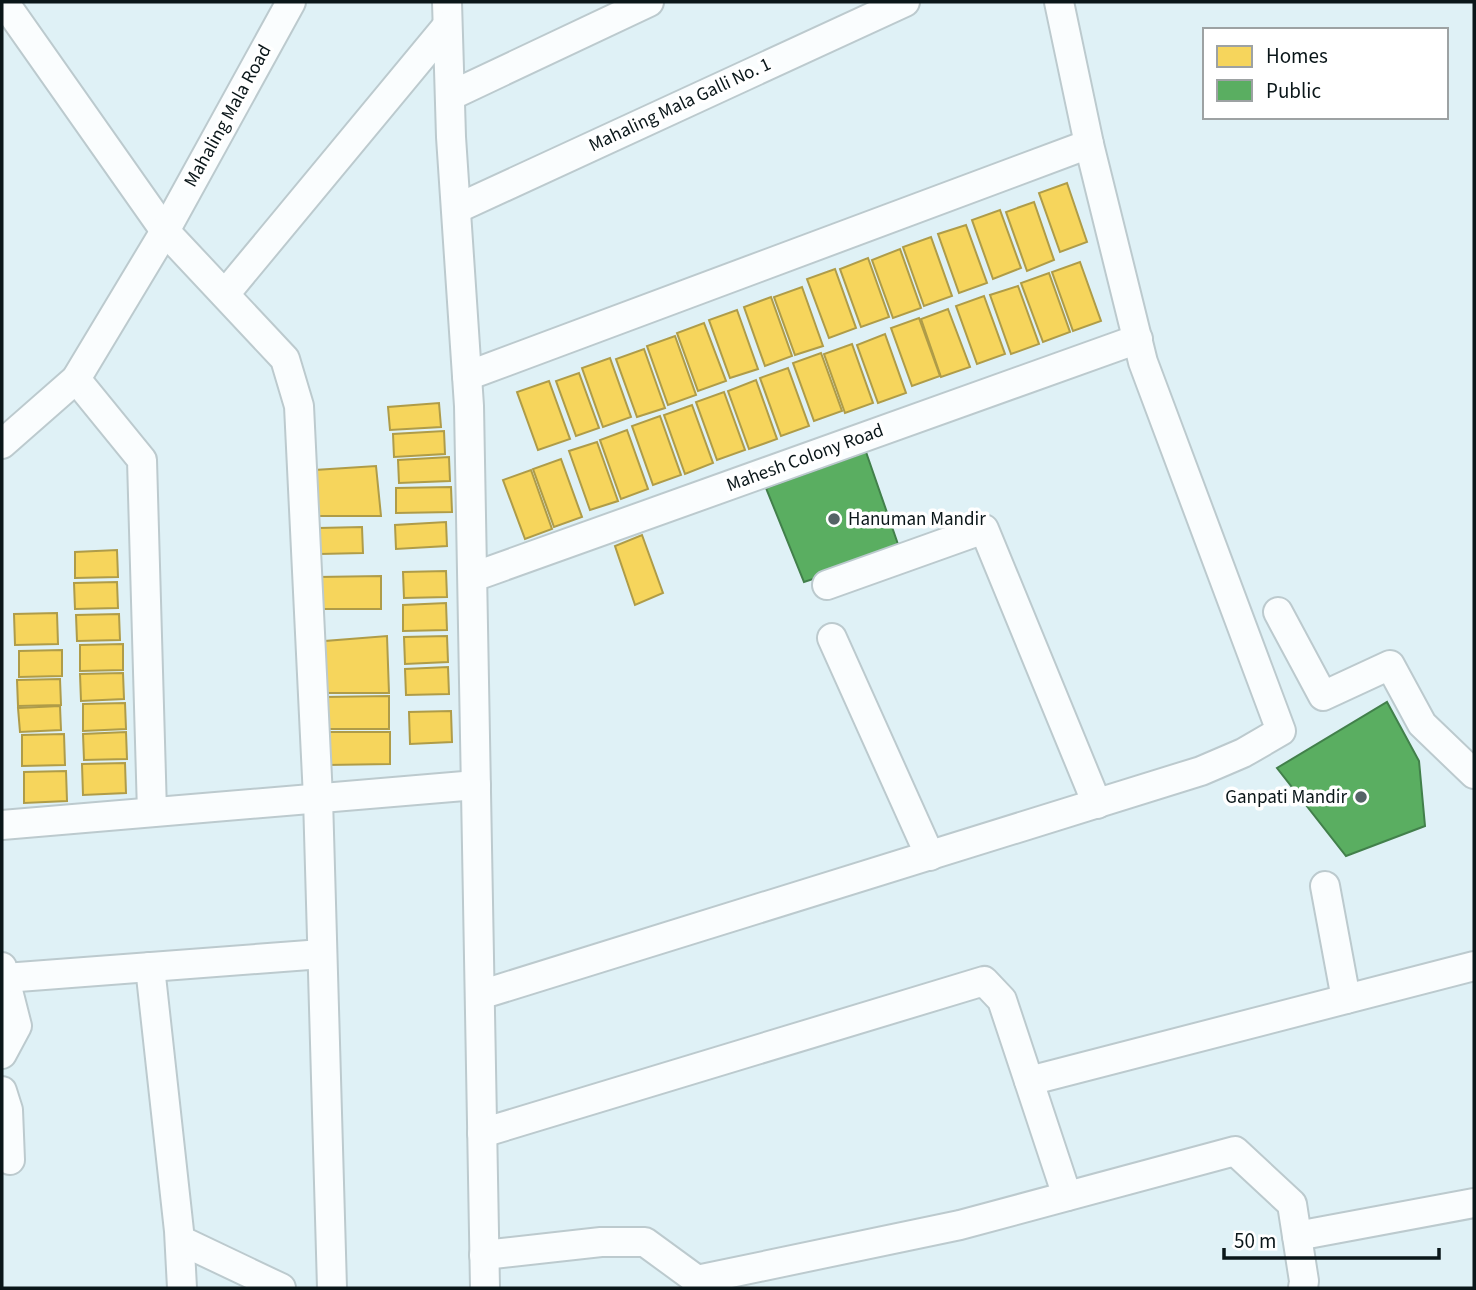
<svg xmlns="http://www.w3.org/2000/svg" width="1476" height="1290" viewBox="0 0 1476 1290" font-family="'Source Sans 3',sans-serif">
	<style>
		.homes { fill: #f6d55c; stroke: #af9c48; stroke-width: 2 }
		.public { fill: #5aae61; stroke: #42804b; stroke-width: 2 }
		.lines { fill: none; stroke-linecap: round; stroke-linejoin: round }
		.minor-casing { stroke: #bccace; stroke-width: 32 }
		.minor { stroke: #fafdfe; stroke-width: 28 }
		.poi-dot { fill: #556366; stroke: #fff; stroke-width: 2.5 }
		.labels { text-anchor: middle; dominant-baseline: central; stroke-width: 7; stroke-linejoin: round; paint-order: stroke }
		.street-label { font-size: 19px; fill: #0a1619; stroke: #fff }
		.poi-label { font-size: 19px; fill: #0a1619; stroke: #fff; text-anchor: start }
	</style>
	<rect width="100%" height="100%" fill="#dff1f6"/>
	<!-- homes -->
	<g class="homes">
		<path d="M1067,183L1087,242L1060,252L1039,193Z"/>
		<path d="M1034,202L1054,260L1027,271L1006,212Z"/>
		<path d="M1000,210L1021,268L993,279L972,220Z"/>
		<path d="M966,225L987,283L959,293L938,234Z"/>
		<path d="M931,237L952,296L924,306L903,247Z"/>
		<path d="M900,249L921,308L893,318L872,260Z"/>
		<path d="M868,258L889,317L861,327L840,269Z"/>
		<path d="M1080,262L1101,321L1073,331L1052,272Z"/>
		<path d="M835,269L856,328L829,338L807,279Z"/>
		<path d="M1049,273L1070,332L1043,342L1021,283Z"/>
		<path d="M1018,286L1039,344L1011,354L990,295Z"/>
		<path d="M802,287L823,346L795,355L774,297Z"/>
		<path d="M984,296L1005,354L977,364L956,306Z"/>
		<path d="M771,297L792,356L765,366L744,307Z"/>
		<path d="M948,309L970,367L941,377L921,319Z"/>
		<path d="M737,310L758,369L730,378L709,320Z"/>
		<path d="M919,318L940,376L912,386L891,328Z"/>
		<path d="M704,323L726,381L698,391L677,333Z"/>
		<path d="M885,334L906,393L878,403L857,345Z"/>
		<path d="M675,336L696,395L668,405L647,346Z"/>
		<path d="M852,344L873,403L845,413L824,354Z"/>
		<path d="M644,349L665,408L637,417L616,359Z"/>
		<path d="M821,353L842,411L814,421L793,363Z"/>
		<path d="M610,358L631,417L603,427L582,368Z"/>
		<path d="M788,368L809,426L781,436L760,378Z"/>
		<path d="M579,373L599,428L576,436L556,381Z"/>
		<path d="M756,380L777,439L749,449L728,391Z"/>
		<path d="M549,381L570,439L538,450L517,392Z"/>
		<path d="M724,392L745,450L717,460L696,402Z"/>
		<path d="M439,403L441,427L390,430L388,407Z"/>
		<path d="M692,405L713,463L685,474L664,415Z"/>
		<path d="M660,416L681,475L653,485L632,426Z"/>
		<path d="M627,430L648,489L621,499L600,440Z"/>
		<path d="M444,431L445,454L394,457L393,434Z"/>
		<path d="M597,442L618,501L590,510L569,451Z"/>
		<path d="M449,457L450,481L399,483L398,460Z"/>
		<path d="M561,459L582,517L554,527L533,469Z"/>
		<path d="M376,466L381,516H317L315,470Z"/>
		<path d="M531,470L552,529L525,539L503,480Z"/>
		<path d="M451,487L452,512L396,513V488Z"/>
		<path d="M446,522L447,546L396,549L395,525Z"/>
		<path d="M362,527L363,553L320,554L319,528Z"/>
		<path d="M642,535L663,593L635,605L615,546Z"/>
		<path d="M117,550L118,577L75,578V552Z"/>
		<path d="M446,571L447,597L404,598L403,572Z"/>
		<path d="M381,576V609H317L318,577Z"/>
		<path d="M117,582L118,608L75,609L74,583Z"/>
		<path d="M446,603L447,630L403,631V605Z"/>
		<path d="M57,613L58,644L15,645L14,614Z"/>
		<path d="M119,614L120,640L77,641L76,615Z"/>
		<path d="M387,636L389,693H325V641Z"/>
		<path d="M447,636L448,662L405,664L404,637Z"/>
		<path d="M123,644V670L80,671V645Z"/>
		<path d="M62,650V676L19,677V651Z"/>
		<path d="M448,667L449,694L406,695L405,669Z"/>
		<path d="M123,673L124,699L81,701L80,674Z"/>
		<path d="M60,679L61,705L18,706L17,680Z"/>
		<path d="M389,696V729H326L325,697Z"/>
		<path d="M125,703L126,729L83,731V704Z"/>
		<path d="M60,706L61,730L20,732L18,708Z"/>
		<path d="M451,711L452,742L410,744L409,712Z"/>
		<path d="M126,732L127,759L84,760L83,734Z"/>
		<path d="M327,732H390V764L327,765Z"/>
		<path d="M64,734L65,765L22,766V735Z"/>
		<path d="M125,763L126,793L83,795L82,764Z"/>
		<path d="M66,771L67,801L24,803V772Z"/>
	</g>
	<!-- public -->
	<g class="public">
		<path d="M866,452L900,550L804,582L766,488Z"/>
		<path d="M1387,702L1419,761L1425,826L1346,856L1277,768Z"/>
	</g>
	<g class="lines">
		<!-- minor casing -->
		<g class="minor-casing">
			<g id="minor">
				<path d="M4,2L165,231L285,359L299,406L318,798L332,1288"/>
				<path d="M447,2L451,137L469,406L485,1288"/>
				<path d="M450,96L649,2"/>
				<path d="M456,209L905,2"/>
				<path d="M225,294L447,26"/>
				<path d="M467,376L1089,144"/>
				<path d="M76,379L142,460L152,812"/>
				<path d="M2,444L76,379L165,231L291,2"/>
				<path d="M473,577L1138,339"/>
				<path d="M827,585L984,529L1097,804"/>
				<path d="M1278,612L1323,696L1390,665L1422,724L1474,774"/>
				<path d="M832,638L930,856"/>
				<path d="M2,825L476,785"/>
				<path d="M1325,886L1346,999"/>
				<path d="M2,967L17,1026L2,1054"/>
				<path d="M150,967L179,1231L182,1288"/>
				<path d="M5,978L322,954"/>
				<path d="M480,995L1201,771L1243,753L1281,731L1143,362L1089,144L1059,2"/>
				<path d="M1029,1081L1474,966"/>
				<path d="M2,1091L8,1110L10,1160"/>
				<path d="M482,1133L984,981L1002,1000L1067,1196"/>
				<path d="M1297,1236L1474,1203"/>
				<path d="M180,1240L281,1288"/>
				<path d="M484,1255L601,1242H645L697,1280L960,1225L1235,1151L1292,1204L1304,1281L1303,1288"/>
			</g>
		</g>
		<!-- minor -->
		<use href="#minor" class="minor"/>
	</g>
	<!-- markers -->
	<g class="poi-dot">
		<circle cx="834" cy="519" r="7"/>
		<circle cx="1361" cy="797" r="7"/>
	</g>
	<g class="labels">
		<!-- street labels -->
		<g class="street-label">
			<text transform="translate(680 105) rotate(-25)">Mahaling Mala Galli No. 1</text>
			<text transform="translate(228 116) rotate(-61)">Mahaling Mala Road</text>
			<text transform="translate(805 458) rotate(-20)">Mahesh Colony Road</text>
		</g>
		<!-- poi labels -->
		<g class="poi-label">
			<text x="848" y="519">Hanuman Mandir</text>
			<text x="1347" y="797" text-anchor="end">Ganpati Mandir</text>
		</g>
	</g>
	<!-- border -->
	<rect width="1476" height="1290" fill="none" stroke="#0a1619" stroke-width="7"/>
	<!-- legend -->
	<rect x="1203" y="28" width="245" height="91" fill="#ffffff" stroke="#9da2a3" stroke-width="2"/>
	<rect x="1217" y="46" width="35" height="21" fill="#f6d55c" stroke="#9da2a3" stroke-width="2"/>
	<text x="1266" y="63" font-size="21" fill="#0a1619">Homes</text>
	<rect x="1217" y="80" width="35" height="21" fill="#5aae61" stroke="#9da2a3" stroke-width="2"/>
	<text x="1266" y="98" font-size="21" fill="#0a1619">Public</text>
	<!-- scale -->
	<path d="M1224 1248v10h215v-10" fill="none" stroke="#0a1619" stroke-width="3.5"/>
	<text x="1234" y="1248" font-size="21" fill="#0a1619" stroke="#ffffff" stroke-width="5" paint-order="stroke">50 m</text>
</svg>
